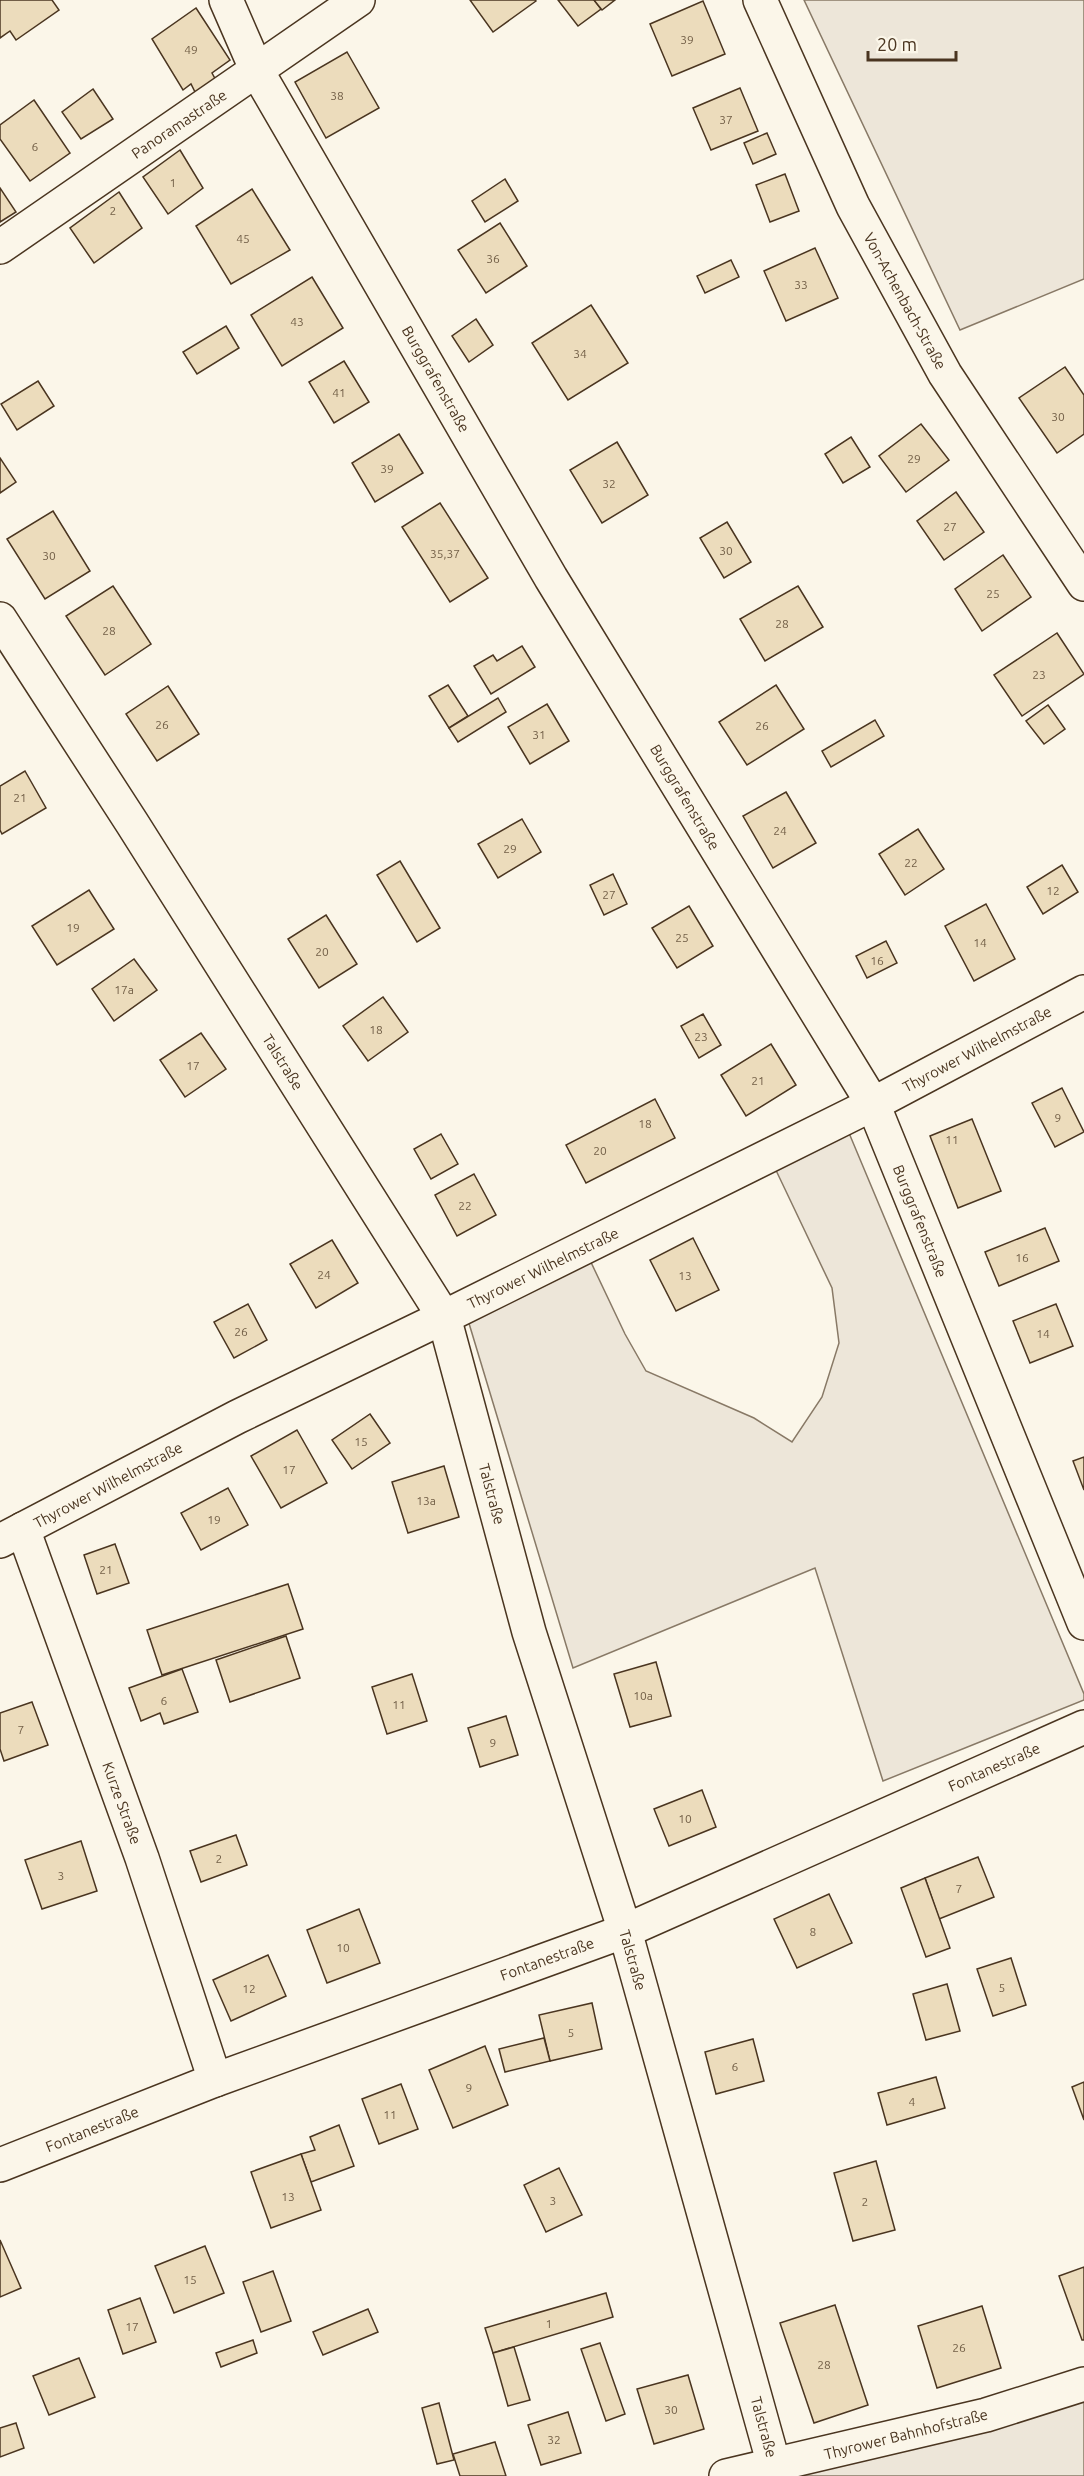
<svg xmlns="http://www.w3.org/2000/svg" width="1084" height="2476" viewBox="0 0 1084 2476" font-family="Ubuntu,sans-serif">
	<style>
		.green { fill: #ede6d9; stroke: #887966; stroke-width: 1.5 }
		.building { fill: #ecdcbc; stroke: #4a3520; stroke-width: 1.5 }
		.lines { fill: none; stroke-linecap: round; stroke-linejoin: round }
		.minor-casing { stroke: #4a3520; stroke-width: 36 }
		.major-casing { stroke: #4a3520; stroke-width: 36 }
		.minor { stroke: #fbf6e9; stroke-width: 33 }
		.major { stroke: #fbf6e9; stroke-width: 33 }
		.labels { text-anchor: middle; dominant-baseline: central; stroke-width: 4.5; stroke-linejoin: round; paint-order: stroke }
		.number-label { font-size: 12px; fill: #725f47 }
		.street-label { font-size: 15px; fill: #4a3520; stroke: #fbf6e9 }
	</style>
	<rect width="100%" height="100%" fill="#fbf6e9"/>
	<!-- green -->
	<g class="green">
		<path d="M804,0H1084V279L960,330Z"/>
		<path d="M849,1133L1084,1694V1700L883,1781L815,1568L573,1668L468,1320L588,1256L625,1334L646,1371L754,1418L792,1442L822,1397L839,1343L832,1288L773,1164Z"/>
		<path d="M1084,2399V2476H788Z"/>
	</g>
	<!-- building -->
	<g class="building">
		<path d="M0,0H52L59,10L16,40L10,31L0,38Z"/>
		<path d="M470,0H535L536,1L493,32Z"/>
		<path d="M558,0H594L601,9L578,26Z"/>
		<path d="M594,0H615L602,10Z"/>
		<path d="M703,1L725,54L672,76L650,24Z"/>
		<path d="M196,8L230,60L212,73L218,84L197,96L191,84L183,90L152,39Z"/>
		<path d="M347,52L379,108L326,138L295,82Z"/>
		<path d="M740,88L758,131L711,150L693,108Z"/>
		<path d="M93,89L113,119L81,139L62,112Z"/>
		<path d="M34,100L70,153L30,181L0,139V125Z"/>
		<path d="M767,133L776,154L753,164L744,143Z"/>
		<path d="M180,150L203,188L168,214L143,177Z"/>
		<path d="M785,174L799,211L770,222L756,185Z"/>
		<path d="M505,179L518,201L485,222L472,201Z"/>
		<path d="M0,188L16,212L0,222Z"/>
		<path d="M252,189L290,250L231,284L196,226Z"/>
		<path d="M119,192L142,228L94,263L70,228Z"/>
		<path d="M500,223L527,266L486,293L458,250Z"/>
		<path d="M815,248L838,298L786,321L764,271Z"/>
		<path d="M731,260L739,277L705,293L697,276Z"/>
		<path d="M312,277L343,328L282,366L251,315Z"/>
		<path d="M591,305L628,363L568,400L532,343Z"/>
		<path d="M476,319L493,345L469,362L452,336Z"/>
		<path d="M226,326L239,348L197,374L183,352Z"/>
		<path d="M344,361L369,402L334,423L309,382Z"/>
		<path d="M1065,367L1084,395V434L1057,453L1019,398Z"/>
		<path d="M38,381L54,406L17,430L1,404Z"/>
		<path d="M921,424L949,460L906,492L879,456Z"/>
		<path d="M399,434L423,473L375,502L352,463Z"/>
		<path d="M851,437L870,467L843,483L825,454Z"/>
		<path d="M617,442L648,495L602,523L570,470Z"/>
		<path d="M0,458L16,482L0,493Z"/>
		<path d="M956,492L984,532L944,560L917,521Z"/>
		<path d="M440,503L488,578L450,602L402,527Z"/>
		<path d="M53,511L90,571L45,599L7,539Z"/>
		<path d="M727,522L751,562L724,578L700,538Z"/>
		<path d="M1003,555L1031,597L982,631L955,589Z"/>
		<path d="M113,586L151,644L105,675L66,616Z"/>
		<path d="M798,586L823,627L765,661L740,619Z"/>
		<path d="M1057,633L1084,674L1022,716L994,675Z"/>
		<path d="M522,646L535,667L491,694L474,666L493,655L497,661Z"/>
		<path d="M448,685L468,716L449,728L429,696Z"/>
		<path d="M776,685L804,729L747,765L719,722Z"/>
		<path d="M168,686L199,734L157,761L126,714Z"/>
		<path d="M498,698L506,712L458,742L449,728Z"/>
		<path d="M547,704L569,741L530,764L508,727Z"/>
		<path d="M1048,705L1065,729L1044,744L1026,721Z"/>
		<path d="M875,720L884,736L831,767L822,751Z"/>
		<path d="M25,771L46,808L2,834L0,830V786Z"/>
		<path d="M786,792L816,843L773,868L743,816Z"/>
		<path d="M522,819L541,852L498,878L478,844Z"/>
		<path d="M918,829L944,869L905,895L879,854Z"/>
		<path d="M400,861L440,928L417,942L377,875Z"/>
		<path d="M1062,865L1078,892L1043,914L1027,887Z"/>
		<path d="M613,874L627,904L604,915L590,885Z"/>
		<path d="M89,890L114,929L57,965L32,926Z"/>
		<path d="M986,904L1015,959L974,981L945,926Z"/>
		<path d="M689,906L713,946L677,968L652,928Z"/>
		<path d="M326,915L357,964L319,988L288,939Z"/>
		<path d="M886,941L897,963L867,978L856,956Z"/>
		<path d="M134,959L157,990L114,1021L92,989Z"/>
		<path d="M383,997L408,1032L368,1061L343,1026Z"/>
		<path d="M703,1014L721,1045L699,1058L681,1026Z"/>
		<path d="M201,1033L226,1069L185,1097L160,1060Z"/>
		<path d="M771,1044L796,1085L746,1116L721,1075Z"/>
		<path d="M1062,1088L1084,1132L1055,1147L1032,1103Z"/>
		<path d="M655,1099L675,1138L586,1183L566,1145Z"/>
		<path d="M972,1119L1001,1191L958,1208L930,1136Z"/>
		<path d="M441,1134L458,1164L431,1179L414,1149Z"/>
		<path d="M474,1174L496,1215L457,1236L435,1195Z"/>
		<path d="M1045,1228L1059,1261L999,1286L985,1252Z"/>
		<path d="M693,1238L719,1290L676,1311L650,1260Z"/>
		<path d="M332,1240L358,1283L316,1308L290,1264Z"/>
		<path d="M248,1304L267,1340L234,1358L214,1322Z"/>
		<path d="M1056,1304L1073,1346L1030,1363L1013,1321Z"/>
		<path d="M370,1414L390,1443L352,1469L332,1440Z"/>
		<path d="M297,1430L327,1483L281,1508L251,1456Z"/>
		<path d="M1084,1457V1490L1073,1461Z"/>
		<path d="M444,1466L459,1517L408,1533L392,1482Z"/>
		<path d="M228,1488L248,1525L201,1550L181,1513Z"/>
		<path d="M115,1544L129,1583L97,1594L84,1555Z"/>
		<path d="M288,1584L303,1629L162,1675L147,1630Z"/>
		<path d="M286,1636L300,1678L230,1702L216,1660Z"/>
		<path d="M656,1662L671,1716L630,1727L614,1674Z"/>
		<path d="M182,1669L198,1712L164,1724L160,1713L141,1721L129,1688Z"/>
		<path d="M412,1674L427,1721L387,1734L372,1687Z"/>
		<path d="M32,1702L48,1745L4,1761L0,1749V1713Z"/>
		<path d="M506,1716L518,1755L480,1767L468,1728Z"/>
		<path d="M702,1790L716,1827L669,1846L654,1809Z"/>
		<path d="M236,1835L247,1865L201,1882L190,1851Z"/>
		<path d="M81,1841L97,1891L42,1909L25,1860Z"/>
		<path d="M978,1857L994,1897L939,1919L925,1878Z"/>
		<path d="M925,1878L950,1948L926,1957L901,1888Z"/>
		<path d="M829,1894L852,1943L797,1968L774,1919Z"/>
		<path d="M359,1909L380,1963L327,1983L307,1930Z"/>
		<path d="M268,1955L286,1996L231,2021L213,1980Z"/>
		<path d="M1011,1958L1026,2005L993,2016L977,1969Z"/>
		<path d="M947,1984L960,2031L926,2040L913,1994Z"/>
		<path d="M592,2003L602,2049L550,2061L539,2015Z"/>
		<path d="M544,2038L550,2061L505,2072L499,2049Z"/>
		<path d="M753,2039L764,2081L716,2094L705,2052Z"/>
		<path d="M485,2046L508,2105L453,2128L429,2070Z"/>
		<path d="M936,2077L945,2108L887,2125L878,2093Z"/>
		<path d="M1084,2082V2120L1072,2087Z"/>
		<path d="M401,2084L418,2129L379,2144L362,2099Z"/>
		<path d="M339,2125L354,2166L311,2182L301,2154L315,2150L310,2137Z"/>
		<path d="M301,2154L321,2210L271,2228L251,2172Z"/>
		<path d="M876,2161L895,2230L853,2241L834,2173Z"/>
		<path d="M559,2168L582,2215L546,2232L524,2185Z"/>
		<path d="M0,2240L21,2288L0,2297Z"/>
		<path d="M205,2246L224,2293L174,2313L155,2266Z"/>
		<path d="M1084,2267V2340H1082L1059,2276Z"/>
		<path d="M273,2271L291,2321L261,2332L243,2282Z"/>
		<path d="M606,2293L613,2317L493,2353L485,2328Z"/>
		<path d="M140,2298L156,2342L123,2354L108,2310Z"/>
		<path d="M835,2305L868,2405L814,2423L780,2323Z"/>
		<path d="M982,2306L1001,2368L937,2388L918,2326Z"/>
		<path d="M368,2309L378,2332L323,2355L313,2332Z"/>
		<path d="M253,2340L257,2353L221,2367L216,2353Z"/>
		<path d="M600,2343L625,2414L606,2421L581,2349Z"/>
		<path d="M514,2347L530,2400L508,2406L493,2353Z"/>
		<path d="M79,2358L95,2397L49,2415L33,2376Z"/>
		<path d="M688,2375L704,2429L654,2444L637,2389Z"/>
		<path d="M439,2403L454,2460L437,2464L422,2408Z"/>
		<path d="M568,2412L581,2453L541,2465L528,2425Z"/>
		<path d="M16,2423L24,2448L0,2457V2428Z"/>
		<path d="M495,2442L506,2476H460L453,2454Z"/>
	</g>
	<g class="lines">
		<!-- minor casing -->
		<g class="minor-casing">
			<g id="minor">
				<path d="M226,0L257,71L551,578L873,1104L1084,1623"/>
				<path d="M760,0L853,206L945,374L1084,584"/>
				<path d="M0,247L358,0"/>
				<path d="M0,619L132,823L444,1317L529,1632L625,1931L774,2465"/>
				<path d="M23,1529L142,1858L215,2080"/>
				<path d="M0,1541L237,1417L444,1317L873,1104L1084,992"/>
				<path d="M0,2165L215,2080L625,1931L1084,1727"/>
			</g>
		</g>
		<!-- major casing -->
		<g class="major-casing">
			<path id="major" d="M726,2476L986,2415L1084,2384"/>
		</g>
		<!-- minor -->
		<use href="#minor" class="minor"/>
		<!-- major -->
		<use href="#major" class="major"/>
	</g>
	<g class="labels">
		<!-- number labels -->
		<g class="number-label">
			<text x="687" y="39">39</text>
			<text x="191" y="49">49</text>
			<text x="337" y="95">38</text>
			<text x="726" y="119">37</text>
			<text x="35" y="146">6</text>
			<text x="173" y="182">1</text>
			<text x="113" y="210">2</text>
			<text x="243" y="238">45</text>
			<text x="493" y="258">36</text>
			<text x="801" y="284">33</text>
			<text x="297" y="321">43</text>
			<text x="580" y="353">34</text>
			<text x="339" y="392">41</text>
			<text x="1058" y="416">30</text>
			<text x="914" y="458">29</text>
			<text x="387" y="468">39</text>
			<text x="609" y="483">32</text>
			<text x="950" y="526">27</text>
			<text x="726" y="550">30</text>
			<text x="445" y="553">35,37</text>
			<text x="49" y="555">30</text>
			<text x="993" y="593">25</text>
			<text x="782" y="623">28</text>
			<text x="109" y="630">28</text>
			<text x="1039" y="674">23</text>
			<text x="162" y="724">26</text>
			<text x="762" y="725">26</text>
			<text x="539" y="734">31</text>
			<text x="20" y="797">21</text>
			<text x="780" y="830">24</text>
			<text x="510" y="848">29</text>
			<text x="911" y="862">22</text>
			<text x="1053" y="890">12</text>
			<text x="609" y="894">27</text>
			<text x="73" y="927">19</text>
			<text x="682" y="937">25</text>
			<text x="980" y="942">14</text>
			<text x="322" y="951">20</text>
			<text x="877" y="960">16</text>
			<text x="124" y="989">17a</text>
			<text x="376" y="1029">18</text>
			<text x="701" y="1036">23</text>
			<text x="193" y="1065">17</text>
			<text x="758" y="1080">21</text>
			<text x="1058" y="1117">9</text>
			<text x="645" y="1123">18</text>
			<text x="952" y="1139">11</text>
			<text x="600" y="1150">20</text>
			<text x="465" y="1205">22</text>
			<text x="1022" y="1257">16</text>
			<text x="324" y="1274">24</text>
			<text x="685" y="1275">13</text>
			<text x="241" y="1331">26</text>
			<text x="1043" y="1333">14</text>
			<text x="361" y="1441">15</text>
			<text x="289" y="1469">17</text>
			<text x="426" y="1500">13a</text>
			<text x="214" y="1519">19</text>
			<text x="106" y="1569">21</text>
			<text x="643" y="1695">10a</text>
			<text x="164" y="1700">6</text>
			<text x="399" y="1704">11</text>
			<text x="21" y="1729">7</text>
			<text x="493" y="1742">9</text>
			<text x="685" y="1818">10</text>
			<text x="219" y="1858">2</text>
			<text x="61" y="1875">3</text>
			<text x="959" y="1888">7</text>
			<text x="813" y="1931">8</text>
			<text x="343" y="1947">10</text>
			<text x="1002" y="1987">5</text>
			<text x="249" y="1988">12</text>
			<text x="571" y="2032">5</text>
			<text x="735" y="2066">6</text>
			<text x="469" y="2087">9</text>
			<text x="912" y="2101">4</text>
			<text x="390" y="2114">11</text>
			<text x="288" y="2196">13</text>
			<text x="553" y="2200">3</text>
			<text x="865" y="2201">2</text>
			<text x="190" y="2279">15</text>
			<text x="549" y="2323">1</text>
			<text x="132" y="2326">17</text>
			<text x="959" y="2347">26</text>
			<text x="824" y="2364">28</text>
			<text x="671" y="2409">30</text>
			<text x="554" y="2439">32</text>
		</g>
		<!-- street labels -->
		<g class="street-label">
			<text transform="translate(179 124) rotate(-34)">Panoramastraße</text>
			<text transform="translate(905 301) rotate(61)">Von-Achenbach-Straße</text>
			<text transform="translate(436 379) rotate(60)">Burggrafenstraße</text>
			<text transform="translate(685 797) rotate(59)">Burggrafenstraße</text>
			<text transform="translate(977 1049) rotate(-28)">Thyrower Wilhelmstraße</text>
			<text transform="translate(283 1062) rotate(58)">Talstraße</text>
			<text transform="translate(920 1221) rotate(68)">Burggrafenstraße</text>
			<text transform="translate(543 1268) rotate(-26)">Thyrower Wilhelmstraße</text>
			<text transform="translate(108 1485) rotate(-28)">Thyrower Wilhelmstraße</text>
			<text transform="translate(492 1494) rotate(75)">Talstraße</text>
			<text transform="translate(994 1767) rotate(-24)">Fontanestraße</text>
			<text transform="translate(122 1803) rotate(70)">Kurze Straße</text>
			<text transform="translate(547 1959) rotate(-20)">Fontanestraße</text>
			<text transform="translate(633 1960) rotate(74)">Talstraße</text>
			<text transform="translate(92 2129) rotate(-22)">Fontanestraße</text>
			<text transform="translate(764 2427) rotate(75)">Talstraße</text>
			<text transform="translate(906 2434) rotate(-14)">Thyrower Bahnhofstraße</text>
		</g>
	</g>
	<!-- scale -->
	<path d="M868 51v9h88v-9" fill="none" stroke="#4a3520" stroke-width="3"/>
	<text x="877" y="51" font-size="18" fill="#4a3520" stroke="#fbf6e9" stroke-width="4.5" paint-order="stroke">20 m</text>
</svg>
